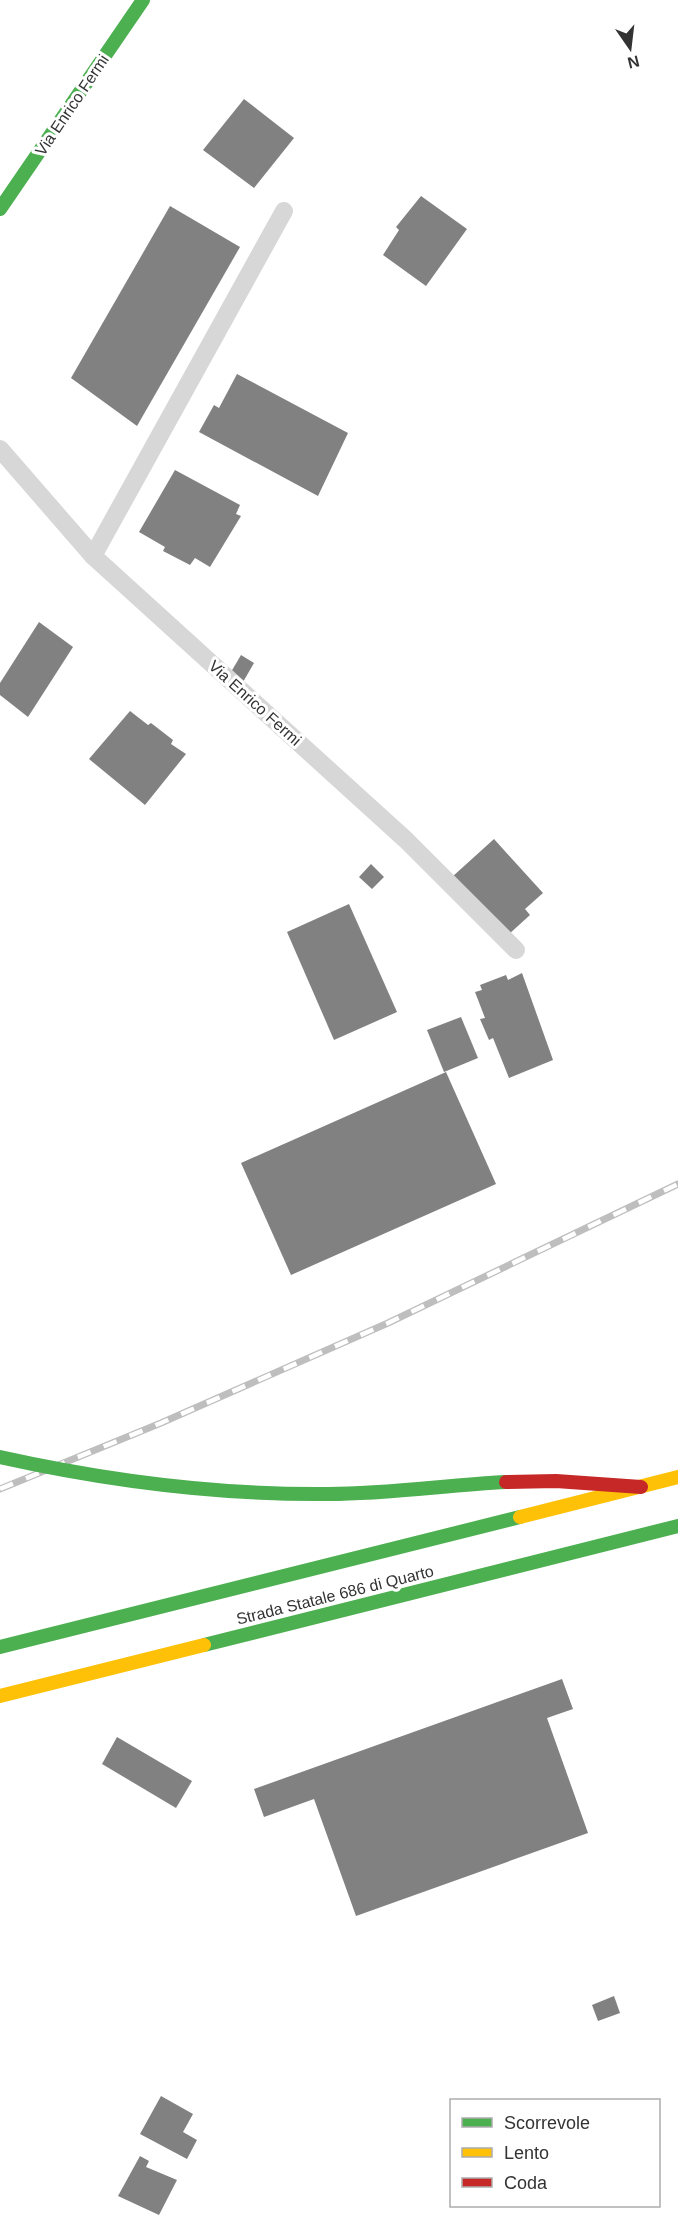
<svg xmlns="http://www.w3.org/2000/svg" width="678" height="2225" viewBox="0 0 678 2225" font-family="Helvetica,sans-serif">
	<style>
		.building { fill: #818181 }
		.lines { fill: none; stroke-linecap: round; stroke-linejoin: round }
		.lane { stroke: #d7d7d7; stroke-width: 18 }
		.fast { stroke: #4caf50; stroke-width: 14 }
		.slow { stroke: #ffc107; stroke-width: 14 }
		.rail-casing { stroke: #bebebe; stroke-width: 7 }
		.rail { stroke: #fff; stroke-width: 4.5; stroke-dasharray: 14; stroke-linecap: butt }
		.fast-bridge { stroke: #4caf50; stroke-width: 14 }
		.jam-bridge { stroke: #c62828; stroke-width: 14 }
		.labels { text-anchor: middle; dominant-baseline: central; stroke-width: 6; stroke-linejoin: round; paint-order: stroke }
		.street-label { font-size: 16px; fill: #333; stroke: #fff }
	</style>
	<rect width="100%" height="100%" fill="#fff"/>
	<!-- building -->
	<g class="building">
		<path d="M244,99L294,138L254,188L203,150Z"/>
		<path d="M421,196L467,229L426,286L383,255L399,230L396,227Z"/>
		<path d="M170,206L240,247L137,426L71,378Z"/>
		<path d="M237,374L348,433L318,496L199,432L214,405L219,408Z"/>
		<path d="M175,470L240,505L236,514L241,516L210,567L195,558L190,565L163,551L165,547L139,532Z"/>
		<path d="M39,622L73,647L28,717L0,695V683Z"/>
		<path d="M241,655L254,663L243,682L231,672Z"/>
		<path d="M130,711L148,725L151,723L173,740L171,744L186,754L145,805L89,759Z"/>
		<path d="M494,839L543,893L525,909L530,915L507,936L452,877Z"/>
		<path d="M371,864L384,877L372,889L359,877Z"/>
		<path d="M349,904L397,1012L334,1040L287,932Z"/>
		<path d="M522,973L553,1060L509,1078L493,1038L489,1040L480,1019L485,1018L475,992L482,990L480,985L506,975L508,980Z"/>
		<path d="M461,1017L478,1058L444,1072L427,1030Z"/>
		<path d="M446,1072L496,1184L291,1275L241,1163Z"/>
		<path d="M562,1679L573,1709L547,1718L588,1833L356,1916L314,1799L264,1817L254,1789Z"/>
		<path d="M117,1737L192,1781L176,1808L102,1764Z"/>
		<path d="M614,1996L620,2013L598,2021L592,2005Z"/>
		<path d="M161,2096L193,2114L183,2132L197,2140L187,2159L140,2134Z"/>
		<path d="M140,2156L149,2161L146,2167L177,2180L159,2215L118,2196Z"/>
	</g>
	<g class="lines">
		<!-- lane -->
		<g class="lane">
			<path d="M0,449L93,556L406,840L516,950"/>
			<path d="M93,556L284,211"/>
		</g>
		<!-- fast -->
		<g class="fast">
			<path d="M0,209L143,0"/>
			<path d="M204,1645L678,1526"/>
			<path d="M0,1647L520,1517"/>
		</g>
		<!-- slow -->
		<g class="slow">
			<path d="M520,1517L678,1477"/>
			<path d="M0,1696L204,1645"/>
		</g>
		<!-- rail casing -->
		<g class="rail-casing">
			<path id="rail" d="M0,1489L161,1423L388,1323L678,1184"/>
		</g>
		<!-- rail -->
		<use href="#rail" class="rail"/>
		<!-- fast-bridge -->
		<path class="fast-bridge" d="M0,1457C108,1481 218,1495 329,1494C388,1494 447,1485 506,1482"/>
		<!-- jam-bridge -->
		<path class="jam-bridge" d="M506,1482L556,1481L641,1487"/>
	</g>
	<g class="labels">
		<!-- street labels -->
		<g class="street-label">
			<text transform="translate(72 105) rotate(-56)">Via Enrico Fermi</text>
			<text transform="translate(255 703) rotate(42)">Via Enrico Fermi</text>
			<text transform="translate(335 1595) rotate(-14)">Strada Statale 686 di Quarto</text>
		</g>
	</g>
	<!-- legend -->
	<rect x="450" y="2099" width="210" height="108" fill="#ffffff" stroke="#adadad" stroke-width="1.5"/>
	<rect x="462" y="2118" width="30" height="9" fill="#4caf50" stroke="#adadad" stroke-width="1.5"/>
	<text x="504" y="2129" font-size="18" fill="#333333">Scorrevole</text>
	<rect x="462" y="2148" width="30" height="9" fill="#ffc107" stroke="#adadad" stroke-width="1.5"/>
	<text x="504" y="2159" font-size="18" fill="#333333">Lento</text>
	<rect x="462" y="2178" width="30" height="9" fill="#c62828" stroke="#adadad" stroke-width="1.5"/>
	<text x="504" y="2189" font-size="18" fill="#333333">Coda</text>
	<!-- north arrow -->
	<g transform="translate(630 48) rotate(166)" stroke="#ffffff" stroke-width="4.5" paint-order="stroke">
	<path d="M0-4.5L10 22L0 15L-10 22Z" fill="#333333"/>
	<text y="-9" font-size="16" font-weight="bold" text-anchor="middle" fill="#333333">N</text>
	</g>
</svg>
